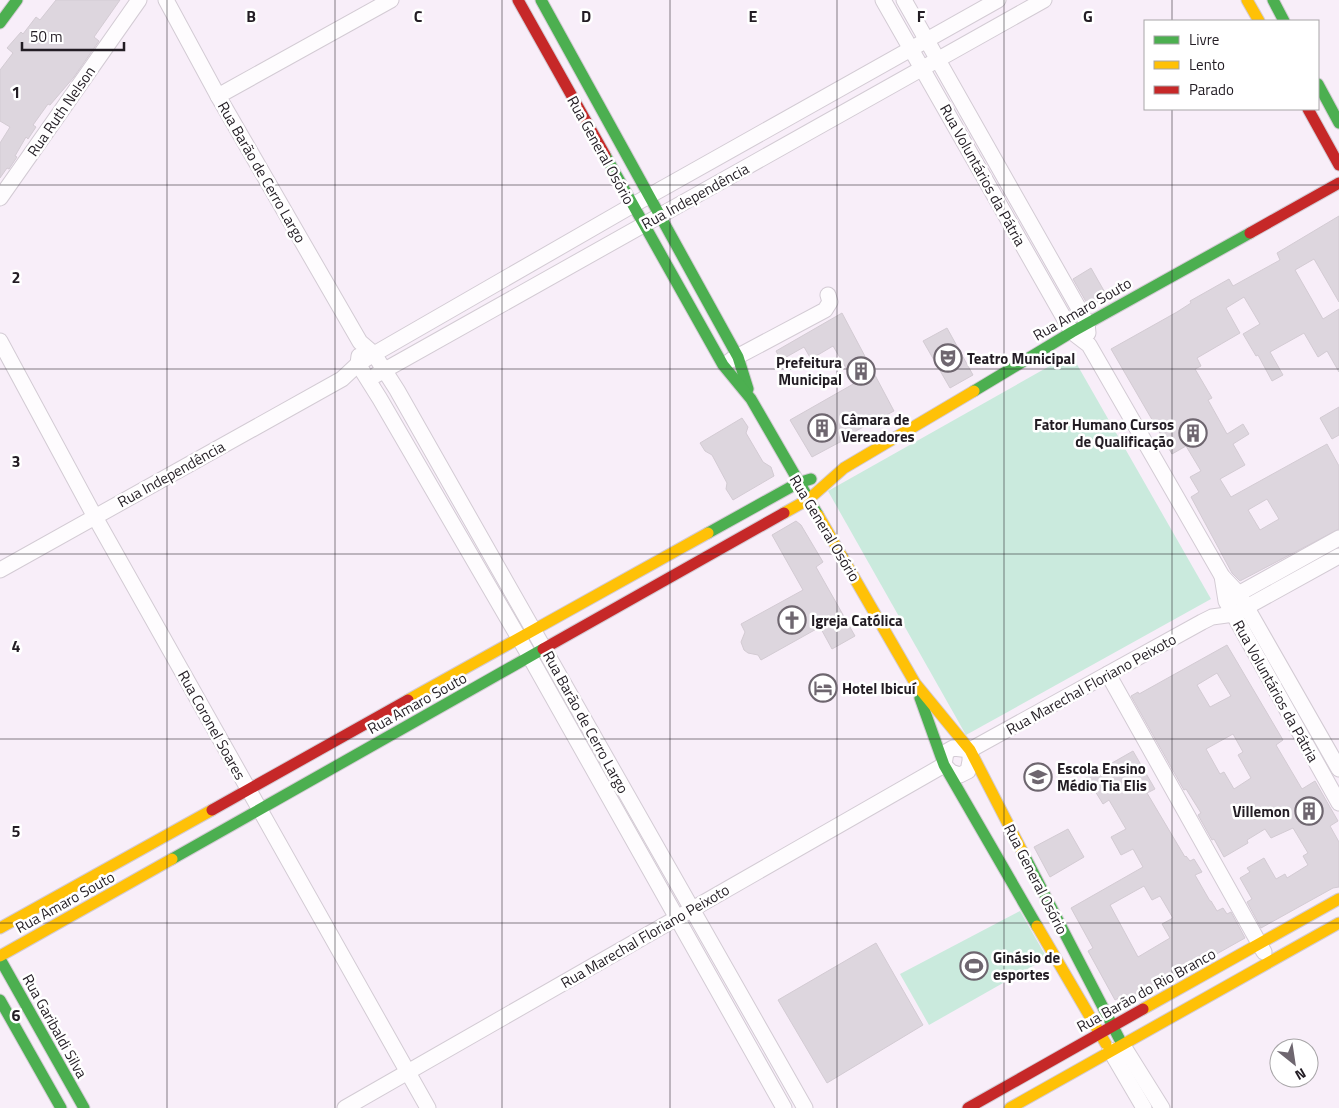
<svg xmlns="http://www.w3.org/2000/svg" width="1339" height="1108" viewBox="0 0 1339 1108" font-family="'Titillium Web',sans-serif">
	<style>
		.green { fill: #caeadd }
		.building { fill: #ddd6de; stroke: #d3cbd3; fill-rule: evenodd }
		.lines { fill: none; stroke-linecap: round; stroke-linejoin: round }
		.street-casing { stroke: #d3cbd4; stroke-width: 17 }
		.fast-casing { stroke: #d3cbd4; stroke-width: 13 }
		.slow-casing { stroke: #d3cbd4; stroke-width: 13 }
		.jam-casing { stroke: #d3cbd4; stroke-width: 13 }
		.street { stroke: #fefcfe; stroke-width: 15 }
		.fast { stroke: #4caf50; stroke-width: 11 }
		.slow { stroke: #ffc107; stroke-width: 11 }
		.jam { stroke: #c62828; stroke-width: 11 }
		.grid { fill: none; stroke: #231d24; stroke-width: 1; stroke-opacity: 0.55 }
		.labels { text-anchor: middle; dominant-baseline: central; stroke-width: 5; stroke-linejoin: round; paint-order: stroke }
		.street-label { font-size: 15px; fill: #231d24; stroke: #fff }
		.poi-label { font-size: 15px; font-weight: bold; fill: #231d24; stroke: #fff; text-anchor: start }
		.grid-label { font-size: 16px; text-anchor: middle; font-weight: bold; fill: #231d24; stroke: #fff; stroke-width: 5; stroke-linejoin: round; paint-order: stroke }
	</style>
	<rect width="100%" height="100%" fill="#f8eef9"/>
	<!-- green -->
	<g class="green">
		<path d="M1071,354L1211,599L966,735L828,491Z"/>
		<path d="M1020,911L1047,958L929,1025L900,974Z"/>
	</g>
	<!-- building -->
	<g class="building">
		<path d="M56,0H120L94,37L99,41L74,77L50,105L48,104L33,125L36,127L28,139L26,137L15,156L17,157L9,169L7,168L0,178V143L10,127L0,121V70L13,53L7,48L21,32L23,34L36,17L40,20Z"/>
		<path d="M1339,216V302L1314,259L1295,270L1323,319L1339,309V372L1327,351L1318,357L1304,333L1270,352L1283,375L1272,381L1258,355L1256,356L1243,334L1260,324L1244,297L1226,308L1240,333L1197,358L1201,366L1195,369L1212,398L1208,400L1227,434L1243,424L1249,434L1233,444L1245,465L1220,479L1231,497L1327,444L1339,466V529L1240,581L1232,573L1191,497L1199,492L1190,477L1201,471L1186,446L1172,454L1111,349L1177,312L1191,303L1190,301L1229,279L1233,286L1280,260L1277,253ZM1267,499L1279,519L1260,530L1248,510Z"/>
		<path d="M1091,268L1107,296L1089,307L1073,279Z"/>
		<path d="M842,313L894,411L852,433L853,435L812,457L790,420L855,383L833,346L811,359L804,347L781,360L776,351Z"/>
		<path d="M947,328L973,375L950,388L923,341Z"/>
		<path d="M1339,407V435L1332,439L1320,418Z"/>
		<path d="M742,418L748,427L746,433L763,462L771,467L774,476L733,500L726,489L727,483L712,455L705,451L700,443Z"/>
		<path d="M796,521L801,525L823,562L816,567L855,636L832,649L820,627L761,660L758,655L748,653L744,650L741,642L745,632L741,624L803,590L772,535Z"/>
		<path d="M1227,645L1283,740L1276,745L1302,789L1315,781L1338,821L1330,826L1339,842V887L1333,888L1261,928L1247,902L1252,899L1240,878L1250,872L1247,868L1264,858L1276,879L1285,874L1287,878L1308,865L1303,856L1308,853L1293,828L1271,838L1265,829L1247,840L1248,843L1224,857L1214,839L1212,840L1198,815L1201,813L1186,789L1184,790L1131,696L1138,692L1139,694ZM1217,673L1231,696L1210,707L1197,685ZM1233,734L1243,752L1238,755L1251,778L1234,789L1224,772L1220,774L1206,749Z"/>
		<path d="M1133,751L1155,789L1147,793L1185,857L1186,856L1190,861L1194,859L1202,872L1195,875L1210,901H1211L1217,911L1223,908L1227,914L1231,912L1245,938L1131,1002L1126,994L1115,1000L1088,951L1093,948L1071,908L1143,867L1133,849L1121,855L1111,837L1126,829L1109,800L1103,804L1095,791L1091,793L1084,779ZM1144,886L1152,900L1160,896L1173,918L1162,924L1170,938L1138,957L1110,905Z"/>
		<path d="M1068,829L1084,857L1050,877L1034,847Z"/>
		<path d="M876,943L923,1025L827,1083L778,1000Z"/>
	</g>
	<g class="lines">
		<!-- street casing -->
		<g class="street-casing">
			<g id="street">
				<path d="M166,0L218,96L360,342L374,354L397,390L805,1108"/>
				<path d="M883,0L1072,332L1089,345L1222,576L1239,594L1339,769"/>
				<path d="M904,0L1087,323L1088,333"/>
				<path d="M218,96L391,0"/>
				<path d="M0,198L139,0"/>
				<path d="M0,341L95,517L428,1108"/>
				<path d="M359,356L358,364L380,399L530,657L784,1108"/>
				<path d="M731,360L825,310L830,302L828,295"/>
				<path d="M376,375L1044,0"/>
				<path d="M0,570L342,379L358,364L374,354L633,205L998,0"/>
				<path d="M1222,576L1226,601L1339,803"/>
				<path d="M1231,598L1339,538"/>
				<path d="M1108,674L1264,952"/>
				<path d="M945,766L951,772L960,775L968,771L970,761V750"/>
				<path d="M1122,1044L1162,1108"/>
				<path d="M1110,1050L1144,1108"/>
				<path d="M345,1108L944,765L946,752L953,748L970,750L1202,622L1212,617L1234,614L1339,556"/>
			</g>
		</g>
		<!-- fast casing -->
		<g class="fast-casing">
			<g id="fast">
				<path d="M541,0L738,357L748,389"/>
				<path d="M1273,0L1284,21"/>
				<path d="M0,23L17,0"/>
				<path d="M1318,84L1339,123"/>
				<path d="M605,155L723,365L751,399L818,515"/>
				<path d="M974,391L1072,332L1250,233"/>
				<path d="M708,533L798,483L811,479"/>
				<path d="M920,698L944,765L1037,926"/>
				<path d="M1022,851L1122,1044"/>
				<path d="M172,859L543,649"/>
				<path d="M0,959L84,1108"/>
				<path d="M0,1000L61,1108"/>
			</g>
		</g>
		<!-- slow casing -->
		<g class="slow-casing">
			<g id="slow">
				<path d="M1247,0L1259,21"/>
				<path d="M784,513L809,499L844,468L974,391"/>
				<path d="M818,515L915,683L970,750L1022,851"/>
				<path d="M408,700L708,533"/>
				<path d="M1037,926L1106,1044"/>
				<path d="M0,928L212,810"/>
				<path d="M0,956L172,859"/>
				<path d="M1143,1009L1339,899"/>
				<path d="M1010,1108L1339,923"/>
			</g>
		</g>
		<!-- jam casing -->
		<g class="jam-casing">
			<g id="jam">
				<path d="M518,0L605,155"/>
				<path d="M1308,109L1339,165"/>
				<path d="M1250,233L1339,183"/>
				<path d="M543,649L784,513"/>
				<path d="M212,810L408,700"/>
				<path d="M968,1108L1143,1009"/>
			</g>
		</g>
		<!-- street -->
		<use href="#street" class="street"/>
		<!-- fast -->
		<use href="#fast" class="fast"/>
		<!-- slow -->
		<use href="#slow" class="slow"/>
		<!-- jam -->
		<use href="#jam" class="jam"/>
	</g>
	<!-- grid -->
	<path class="grid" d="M167,0V1108M335,0V1108M502,0V1108M670,0V1108M837,0V1108M1004,0V1108M1172,0V21M1172,109V1108M0,185H1339M0,369H1339M0,554H1339M0,739H1339M0,923H1339"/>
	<!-- icons -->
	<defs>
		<g id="theatre-ring" transform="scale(1.4375)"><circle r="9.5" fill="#fff" stroke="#6e666f" stroke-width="1.5"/><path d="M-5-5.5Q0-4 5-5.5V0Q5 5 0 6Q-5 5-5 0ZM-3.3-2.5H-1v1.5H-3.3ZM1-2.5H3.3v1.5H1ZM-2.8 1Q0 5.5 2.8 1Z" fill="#6e666f"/></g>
		<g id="building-ring" transform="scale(1.4375)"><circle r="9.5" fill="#fff" stroke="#6e666f" stroke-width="1.5"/><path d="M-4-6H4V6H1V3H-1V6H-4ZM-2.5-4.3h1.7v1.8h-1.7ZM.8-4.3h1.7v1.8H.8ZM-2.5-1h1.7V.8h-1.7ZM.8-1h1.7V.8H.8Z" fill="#6e666f"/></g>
		<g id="church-ring" transform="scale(1.4375)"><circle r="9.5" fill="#fff" stroke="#6e666f" stroke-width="1.5"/><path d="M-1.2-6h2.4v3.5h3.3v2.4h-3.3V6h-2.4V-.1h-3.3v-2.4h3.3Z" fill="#6e666f"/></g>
		<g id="hotel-ring" transform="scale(1.4375)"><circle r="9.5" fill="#fff" stroke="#6e666f" stroke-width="1.5"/><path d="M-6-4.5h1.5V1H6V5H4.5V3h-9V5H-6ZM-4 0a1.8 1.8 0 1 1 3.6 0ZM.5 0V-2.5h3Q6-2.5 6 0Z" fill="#6e666f"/></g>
		<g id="university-ring" transform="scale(1.4375)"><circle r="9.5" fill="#fff" stroke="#6e666f" stroke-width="1.5"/><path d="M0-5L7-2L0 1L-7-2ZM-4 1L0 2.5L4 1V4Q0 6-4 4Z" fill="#6e666f"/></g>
		<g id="stadium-ring" transform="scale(1.4375)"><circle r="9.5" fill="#fff" stroke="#6e666f" stroke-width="1.5"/><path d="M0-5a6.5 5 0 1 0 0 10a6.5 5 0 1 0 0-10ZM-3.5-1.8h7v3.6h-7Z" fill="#6e666f"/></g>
	</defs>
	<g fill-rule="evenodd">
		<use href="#theatre-ring" x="948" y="358"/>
		<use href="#building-ring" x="861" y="371"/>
		<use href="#building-ring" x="822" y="428"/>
		<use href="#building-ring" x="1193" y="433"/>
		<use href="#church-ring" x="792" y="620"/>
		<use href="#hotel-ring" x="823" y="688"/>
		<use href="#university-ring" x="1038" y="777"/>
		<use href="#building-ring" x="1309" y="811"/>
		<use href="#stadium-ring" x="974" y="966"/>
	</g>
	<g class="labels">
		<!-- street labels -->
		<g class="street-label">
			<text transform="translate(61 111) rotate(-55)">Rua Ruth Nelson</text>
			<text transform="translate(601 150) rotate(61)">Rua General Osório</text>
			<text transform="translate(262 172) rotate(60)">Rua Barão de Cerro Largo</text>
			<text transform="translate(983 175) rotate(61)">Rua Voluntários da Pátria</text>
			<text transform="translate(695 196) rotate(-29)">Rua Independência</text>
			<text transform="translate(1082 309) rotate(-30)">Rua Amaro Souto</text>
			<text transform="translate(171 474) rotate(-29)">Rua Independência</text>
			<text transform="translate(825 528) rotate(59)">Rua General Osório</text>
			<text transform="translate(1091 684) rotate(-29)">Rua Marechal Floriano Peixoto</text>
			<text transform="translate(1276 691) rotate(61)">Rua Voluntários da Pátria</text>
			<text transform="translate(417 703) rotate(-29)">Rua Amaro Souto</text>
			<text transform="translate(586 722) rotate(61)">Rua Barão de Cerro Largo</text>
			<text transform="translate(212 725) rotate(61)">Rua Coronel Soares</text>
			<text transform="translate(1036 879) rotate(63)">Rua General Osório</text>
			<text transform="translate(65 902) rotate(-29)">Rua Amaro Souto</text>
			<text transform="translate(645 936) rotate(-30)">Rua Marechal Floriano Peixoto</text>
			<text transform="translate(1146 990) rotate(-29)">Rua Barão do Rio Branco</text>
			<text transform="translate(55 1026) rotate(61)">Rua Garibaldi Silva</text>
		</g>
		<!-- poi labels -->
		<g class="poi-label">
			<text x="967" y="358">Teatro Municipal</text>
			<text x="842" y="362" text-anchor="end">Prefeitura<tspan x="842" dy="17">Municipal</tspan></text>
			<text x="841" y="419">Câmara de<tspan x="841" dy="17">Vereadores</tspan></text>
			<text x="1174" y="424" text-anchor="end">Fator Humano Cursos<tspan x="1174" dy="17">de Qualificação</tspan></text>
			<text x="811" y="620">Igreja Católica</text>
			<text x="842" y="688">Hotel Ibicuí</text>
			<text x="1057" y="768">Escola Ensino<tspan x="1057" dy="17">Médio Tia Elis</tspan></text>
			<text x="1290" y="811" text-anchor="end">Villemon</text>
			<text x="993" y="957">Ginásio de<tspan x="993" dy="17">esportes</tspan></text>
		</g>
	</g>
	<g class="grid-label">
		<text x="251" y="22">B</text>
		<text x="418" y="22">C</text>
		<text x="586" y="22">D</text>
		<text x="753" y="22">E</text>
		<text x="921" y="22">F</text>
		<text x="1088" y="22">G</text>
		<text x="16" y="98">1</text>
		<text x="16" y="283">2</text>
		<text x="16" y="467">3</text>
		<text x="16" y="652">4</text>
		<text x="16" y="837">5</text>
		<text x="16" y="1021">6</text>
	</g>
	<!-- legend -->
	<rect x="1144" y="20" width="175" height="90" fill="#ffffff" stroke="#a7a5a7"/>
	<rect x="1154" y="36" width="25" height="8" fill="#4caf50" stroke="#a7a5a7"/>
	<text x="1189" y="45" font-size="15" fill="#231d24">Livre</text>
	<rect x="1154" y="61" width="25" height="8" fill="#ffc107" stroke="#a7a5a7"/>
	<text x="1189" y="70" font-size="15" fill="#231d24">Lento</text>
	<rect x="1154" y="86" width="25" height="8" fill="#c62828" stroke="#a7a5a7"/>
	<text x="1189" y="95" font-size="15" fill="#231d24">Parado</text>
	<!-- north arrow -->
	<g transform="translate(1294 1063) rotate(150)"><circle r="24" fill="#ffffff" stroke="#a7a5a7"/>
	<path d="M0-4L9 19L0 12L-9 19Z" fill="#6e666f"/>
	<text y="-8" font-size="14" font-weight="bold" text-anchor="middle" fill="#231d24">N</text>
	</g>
	<!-- scale -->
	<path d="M22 42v8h102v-8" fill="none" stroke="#231d24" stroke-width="2.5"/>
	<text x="30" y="42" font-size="15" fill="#231d24" stroke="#ffffff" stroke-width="4" paint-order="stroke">50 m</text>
</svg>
